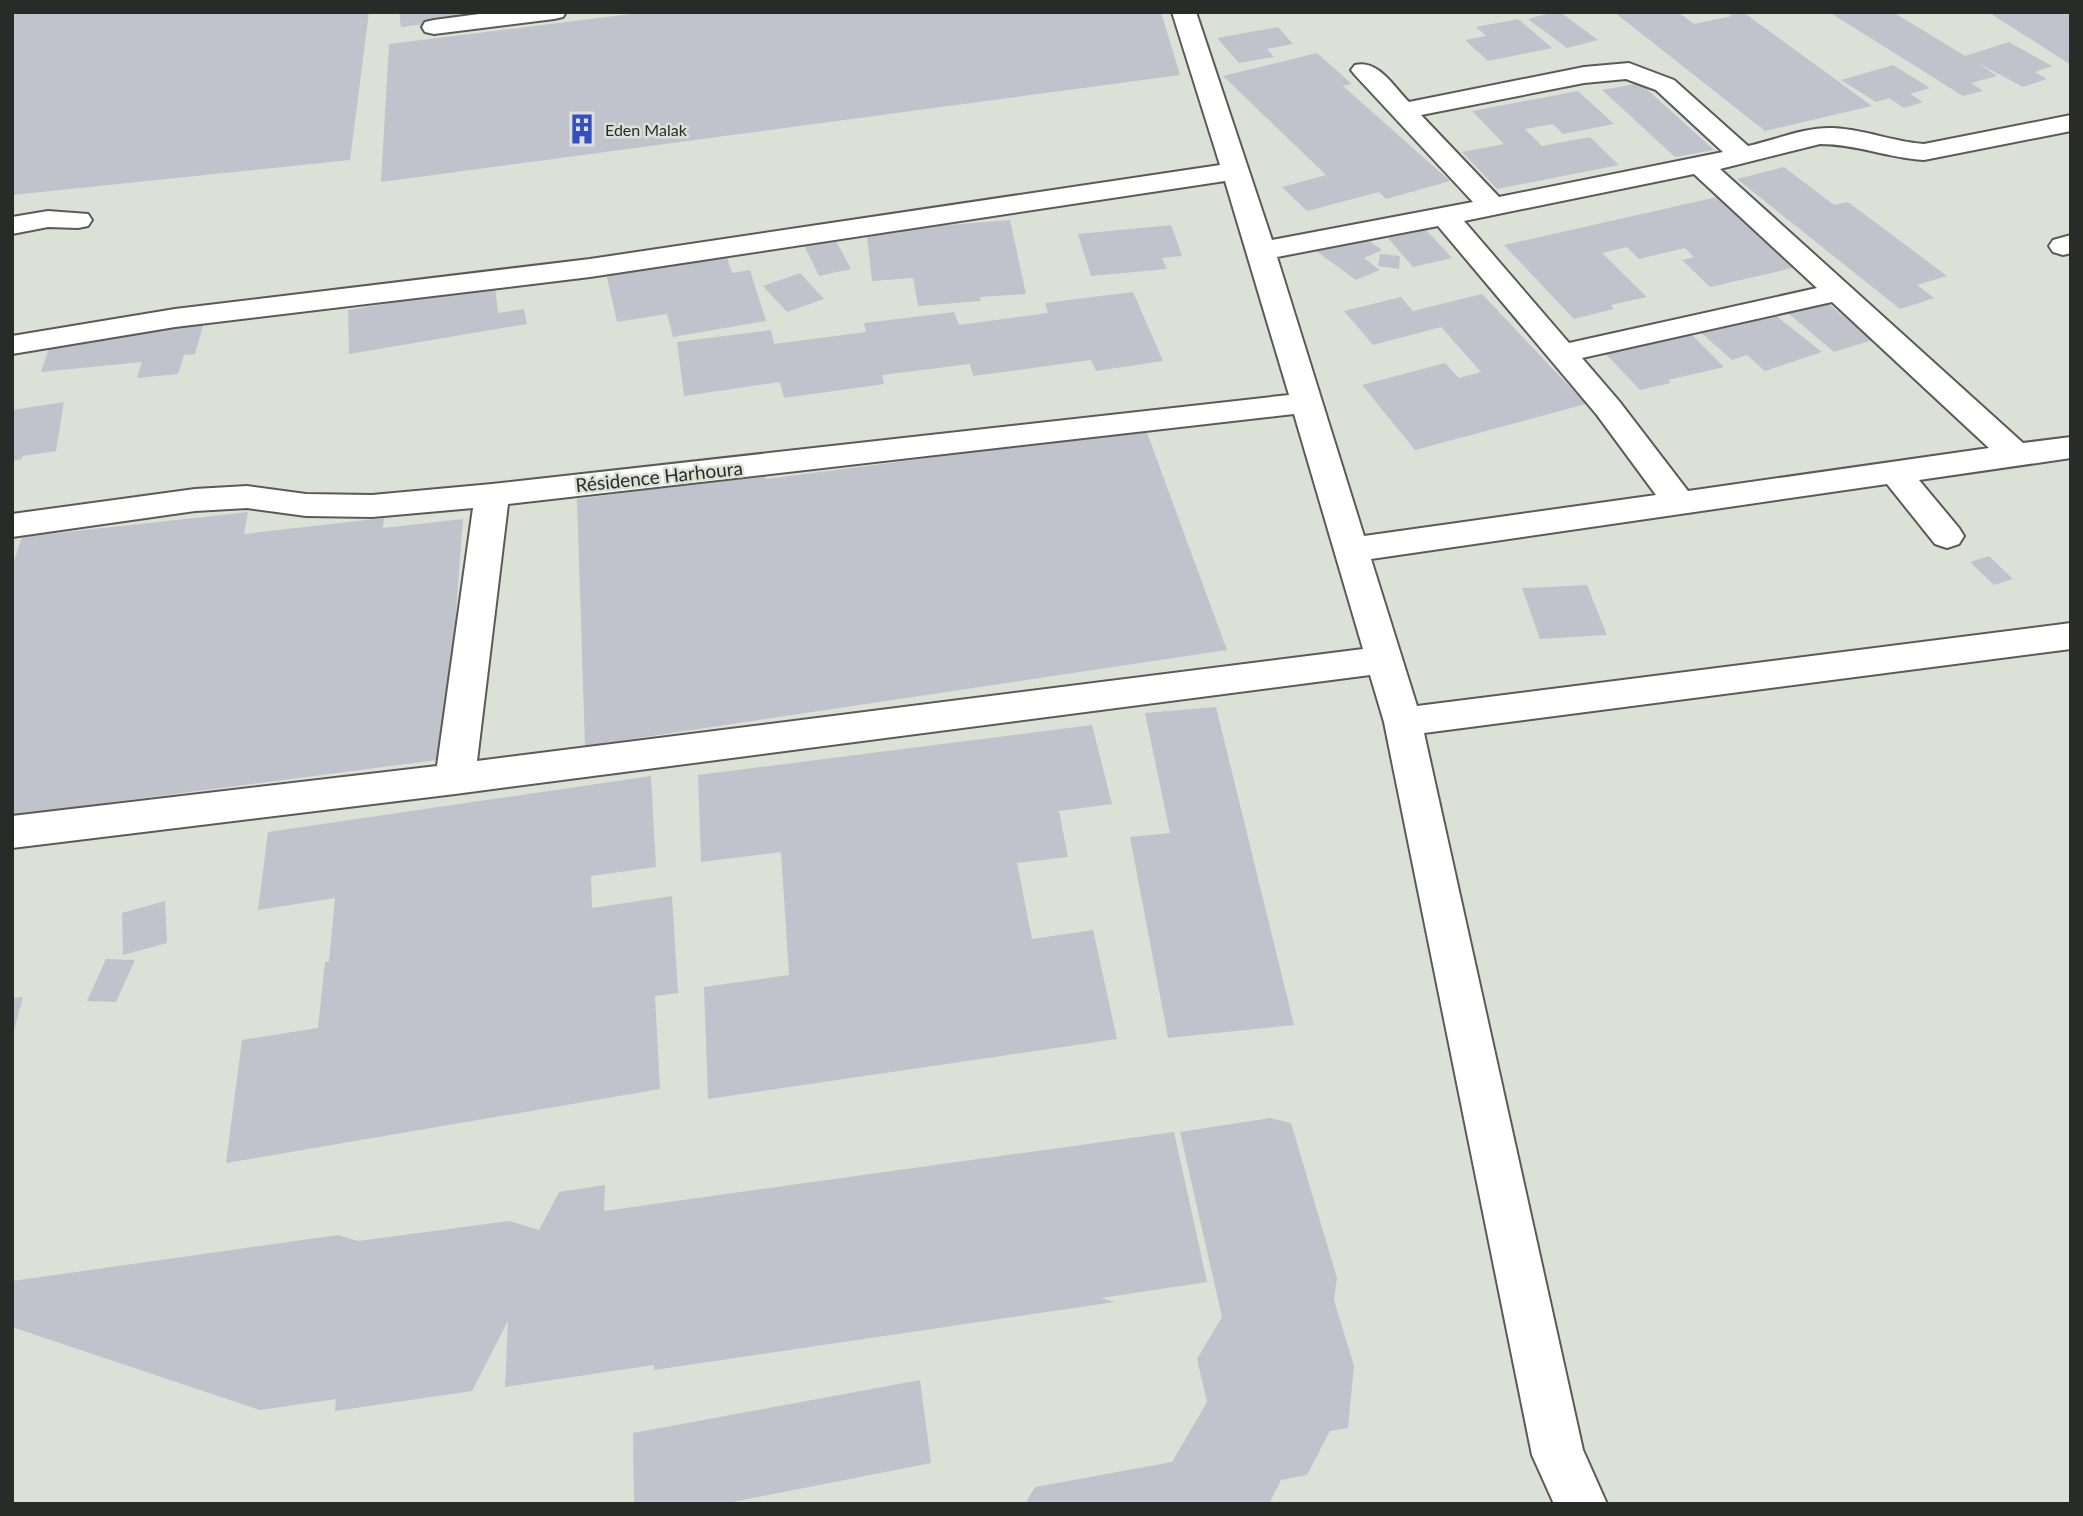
<svg xmlns="http://www.w3.org/2000/svg" width="2083" height="1516" viewBox="0 0 2083 1516" font-family="Lato,sans-serif">
	<style>
		.building { fill: #c0c3cb }
		.lines { fill: none; stroke-linecap: round; stroke-linejoin: round }
		.minor-casing { stroke: #585c55; stroke-width: 4 }
		.minor { fill: #fff; fill-rule: evenodd }
		.labels { text-anchor: middle; dominant-baseline: central; stroke-width: 5; stroke-linejoin: round; paint-order: stroke }
		.far-poi-label { font-size: 16px; fill: #292b28; stroke: #dce1d8; text-anchor: start }
		.street-label { font-size: 19px; fill: #292b28; stroke: #dce1d8 }
	</style>
	<rect width="100%" height="100%" fill="#dce1d8"/>
	<!-- building -->
	<g class="building">
		<path d="M12,12H369L350,160L12,195Z"/>
		<path d="M399,12H503L504,14L401,27Z"/>
		<path d="M647,12H1161L1180,75L381,182L389,44Z"/>
		<path d="M1554,12H1560L1598,40L1567,48L1528,19Z"/>
		<path d="M1614,12H1678L1694,24L1732,16L1727,12H1743L1872,106L1765,131Z"/>
		<path d="M1829,12H1893L1965,56L2009,42L2052,66L2035,72L2047,79L2023,87L1978,63L1997,76L1971,83L1983,91L1963,96Z"/>
		<path d="M1988,12H2066L2071,15V65Z"/>
		<path d="M1518,19L1552,48L1488,61L1465,40L1486,36L1476,27Z"/>
		<path d="M1278,27L1293,44L1267,49L1274,57L1239,63L1217,38Z"/>
		<path d="M1317,53L1352,84L1343,86L1450,181L1386,199L1379,192L1307,211L1282,187L1326,175L1223,76Z"/>
		<path d="M1893,65L1930,88L1910,94L1923,102L1904,108L1889,98L1876,102L1841,80Z"/>
		<path d="M1640,83L1714,150L1675,157L1602,90Z"/>
		<path d="M1578,91L1614,124L1563,134L1553,124L1525,129L1542,146L1590,137L1619,165L1497,189L1462,152L1504,144L1472,111Z"/>
		<path d="M1784,167L1834,205L1848,202L1947,276L1917,285L1934,298L1900,309L1737,179Z"/>
		<path d="M1717,197L1797,267L1710,287L1682,260L1694,257L1685,248L1639,259L1627,247L1602,253L1647,297L1611,305L1614,309L1574,319L1504,245Z"/>
		<path d="M1010,220L1026,294L980,297L981,301L918,306L913,278L872,281L867,236L899,233V229Z"/>
		<path d="M1171,225L1182,256L1162,258L1167,269L1091,276L1078,234Z"/>
		<path d="M1426,230L1452,258L1413,267L1388,238Z"/>
		<path d="M1358,233L1382,250L1364,258L1380,270L1356,280L1316,251Z"/>
		<path d="M834,237L851,269L819,276L803,243Z"/>
		<path d="M726,253L732,273L750,270L766,321L673,337L667,314L617,322L606,273Z"/>
		<path d="M1380,254L1400,256L1399,269L1378,266Z"/>
		<path d="M800,273L824,299L787,312L763,286Z"/>
		<path d="M495,286L498,313L524,309L527,324L349,354L348,310Z"/>
		<path d="M1133,292L1163,361L1096,371L1091,360L973,376L970,364L882,375L884,384L784,398L780,382L684,396L677,342L771,330L774,344L866,332L864,323L954,312L959,325L1048,313L1045,303Z"/>
		<path d="M1482,294L1586,404L1415,450L1362,385L1445,363L1459,378L1481,372L1441,327L1373,345L1344,311L1401,297L1413,311Z"/>
		<path d="M1826,302L1873,340L1834,352L1788,313Z"/>
		<path d="M1769,310L1822,352L1765,371L1747,355L1732,360L1700,332Z"/>
		<path d="M204,322L195,354L184,355L178,374L137,378L142,362L41,372L53,336Z"/>
		<path d="M1690,333L1724,367L1668,380L1671,383L1640,390L1602,350Z"/>
		<path d="M64,402L56,451L23,456L22,459L12,461V410Z"/>
		<path d="M1146,430L1227,650L585,746L577,499L765,475L766,479Z"/>
		<path d="M248,512L244,534L384,518L383,528L463,519L445,759L12,815V567L22,537Z"/>
		<path d="M1989,556L2013,579L1994,585L1970,562Z"/>
		<path d="M1587,585L1607,635L1540,639L1522,588Z"/>
		<path d="M1216,707L1294,1025L1168,1038L1130,837L1170,833L1145,713Z"/>
		<path d="M1092,725L1112,804L1059,811L1068,857L1017,863L1032,939L1093,930L1117,1039L708,1099L704,987L789,975L781,852L701,862L698,775Z"/>
		<path d="M651,776L656,867L591,876L592,908L672,896L678,993L655,996L660,1089L226,1163L242,1040L318,1028L325,962H329L335,898L258,910L268,832Z"/>
		<path d="M165,901L167,943L123,955L122,913Z"/>
		<path d="M106,959L135,960L116,1002L87,1001Z"/>
		<path d="M23,997L13,1034H12V998Z"/>
		<path d="M1270,1118L1291,1123L1337,1278L1334,1300L1354,1366L1348,1428L1330,1431L1307,1475L1281,1480L1269,1504H1025L1035,1487L1172,1462L1207,1402L1197,1359L1222,1317L1180,1132Z"/>
		<path d="M1174,1132L1207,1282L1101,1298L1115,1302L654,1370V1365L505,1387L508,1321L472,1391L335,1411L336,1399L260,1410L12,1327V1281L338,1235L358,1241L509,1221L539,1230L559,1192L605,1185L604,1211Z"/>
		<path d="M920,1380L931,1463L722,1504H634L633,1433Z"/>
	</g>
	<g class="lines">
		<!-- minor casing -->
		<g class="minor-casing">
			<g id="minor">
				<path d="M494,12H566L563,17L554,19L434,34L425,32L422,27L425,22L434,20Z"/>
				<path d="M1172,12H1196L1272,240L1473,202L1355,75L1351,70L1355,65C1378,59 1394,87 1409,102L1584,67L1629,63L1674,80L1748,146C1775,140 1805,127 1833,128C1864,129 1893,142 1924,144L2071,115V131L1924,160C1889,158 1856,144 1820,144L1720,169L2023,443L2071,437V458L1919,480L1959,528L1964,536L1959,544L1947,548L1935,544L1887,484L1371,559L1417,706L2071,623V649L1424,733L1583,1450L1607,1504H1554L1532,1455L1384,722L1370,675L455,794L12,848V816L437,766L473,508L372,517L306,516L247,508L195,511L12,537V514L195,489L247,486L306,494L372,495L492,484L1289,395L1225,181L590,277L175,327L12,354V336L175,309L590,259L1220,165ZM1626,79L1656,90L1723,152L1499,197L1421,115L1584,83ZM1694,174L1817,288L1569,343L1464,221ZM1438,226L1597,415L1656,495L1364,536L1277,257ZM1832,302L1989,448L1688,491L1619,401L1582,358ZM1294,414L1363,649L477,761L508,504Z"/>
				<path d="M48,211L88,214L92,220L88,226L78,228L48,227L12,234V217Z"/>
				<path d="M2071,235V253L2063,255L2053,252L2049,246L2053,240Z"/>
			</g>
		</g>
		<!-- minor -->
		<use href="#minor" class="minor"/>
	</g>
	<!-- icons -->
	<defs>
		<g id="building-bare" transform="scale(2.415)"><path d="M-4-6H4V6H1V3H-1V6H-4ZM-2.5-4.3h1.7v1.8h-1.7ZM.8-4.3h1.7v1.8H.8ZM-2.5-1h1.7V.8h-1.7ZM.8-1h1.7V.8H.8Z" fill="#354fc0" stroke="#dce1d8" stroke-width="2.5" paint-order="stroke"/></g>
	</defs>
	<g fill-rule="evenodd">
		<use href="#building-bare" x="582" y="129"/>
	</g>
	<g class="labels">
		<!-- far-poi labels -->
		<g class="far-poi-label">
			<text x="605" y="129">Eden Malak</text>
		</g>
		<!-- street labels -->
		<g class="street-label">
			<text transform="translate(659 476) rotate(-6)">Résidence Harhoura</text>
		</g>
	</g>
	<!-- border -->
	<rect width="2083" height="1516" fill="none" stroke="#292b28" stroke-width="28"/>
</svg>
